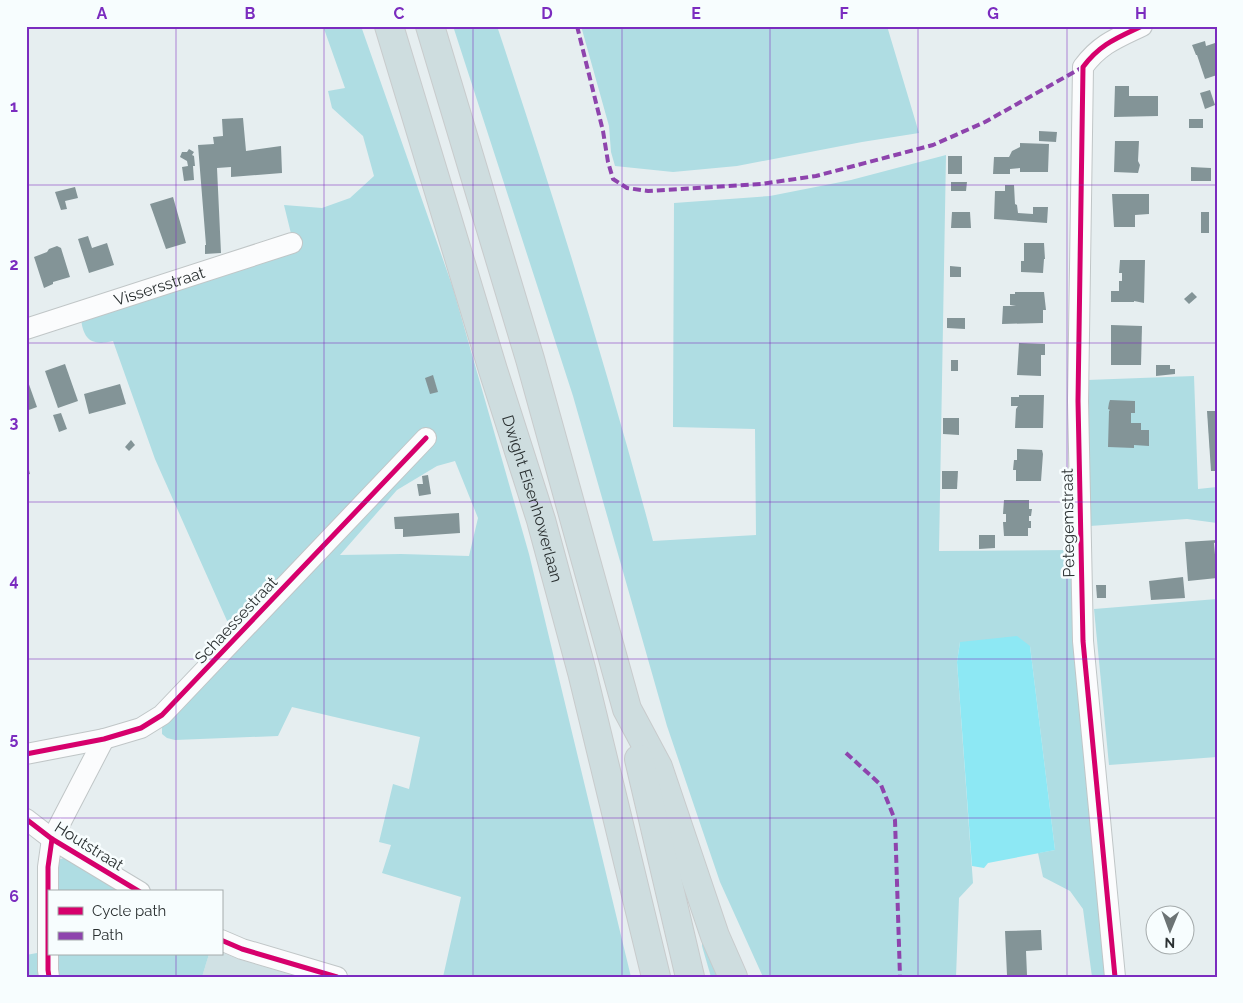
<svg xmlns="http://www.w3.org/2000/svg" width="1243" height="1003" viewBox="0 0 1243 1003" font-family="Raleway,sans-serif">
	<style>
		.built { fill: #d0e1e4 }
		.green { fill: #afdde3; fill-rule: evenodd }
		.water { fill: #8de8f4 }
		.building { fill: #839497 }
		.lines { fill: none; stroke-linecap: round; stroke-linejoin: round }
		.minor-casing { stroke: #c0c6c7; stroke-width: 22 }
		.highway-casing { stroke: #c8cbcc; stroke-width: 30 }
		.minor { stroke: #fbfcfd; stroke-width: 20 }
		.highway { stroke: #cedddf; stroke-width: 28 }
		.quiet { stroke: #8e44ad; stroke-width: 4; stroke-dasharray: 8 4; stroke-linecap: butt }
		.cycleway-casing { stroke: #f7fdfe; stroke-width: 8 }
		.cycleway { stroke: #d6006c; stroke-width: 5 }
		.grid { fill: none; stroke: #7b2cbf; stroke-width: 1; stroke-opacity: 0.55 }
		.labels { text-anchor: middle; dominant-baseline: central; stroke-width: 5; stroke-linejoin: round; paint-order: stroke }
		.street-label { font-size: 16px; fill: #2b3132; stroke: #f7fdfe }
		.neatline { fill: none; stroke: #7b2cbf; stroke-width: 2 }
		.grid-label { font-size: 16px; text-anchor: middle; font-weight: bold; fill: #7b2cbf }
	</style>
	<rect width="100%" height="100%" fill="#e6eef0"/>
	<!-- built -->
	<path class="built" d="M221,952L238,959L299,977H202L209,954H221Z"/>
	<!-- green -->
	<g class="green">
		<path d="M323,26H361L453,288L529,554L631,977H443L461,897L382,873L391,845L379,842L393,784L409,789L420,737L292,707L278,736L175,740L167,738L162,734V727L244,640L228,623L155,459L113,341C92,346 83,340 81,318L295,250L284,205L322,208L350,198L374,176L363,136L332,108L328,91L345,88ZM455,461L478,518L469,556L401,554L340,555L397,490L437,466Z"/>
		<path d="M453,26H497C554,197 607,368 653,541L756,535L755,429L673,427L674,203L770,196L851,180L946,155L939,551L1071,550C1078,693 1091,835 1105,977H1092L1083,909L1070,891L1043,877L1038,853L1055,850L1030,646L960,642L957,662L973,883L959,898L956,977H763L720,882L667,726L573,396Z"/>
		<path d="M581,26H887L919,133L862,142L737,166L673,172L615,166L611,152L609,126Z"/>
		<path d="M1194,376L1198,489L1217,487V523L1187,519L1090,526L1087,380Z"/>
		<path d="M1217,599V757L1109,765L1094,609Z"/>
		<path d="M66,857L121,892H53L58,860Z"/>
		<path d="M702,939L726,977H711L702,946Z"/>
		<path d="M37,953L42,977H26V955Z"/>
		<path d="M55,954H209L202,977H58Z"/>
	</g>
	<!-- water -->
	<path class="water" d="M1017,636L1030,646L1055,850L988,863L984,868L972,866L957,662L960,642Z"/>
	<!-- building -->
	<g class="building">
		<path d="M1205,41L1206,46L1215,43V46L1217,45V63H1215L1217,75L1205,79L1197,55H1196L1192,45Z"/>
		<path d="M1115,86H1129V96H1158V116L1114,117Z"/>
		<path d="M1210,90L1215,105L1205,109L1200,93Z"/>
		<path d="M243,118L246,151L281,146L282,173L231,177V167L217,168L221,253L205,254V245H206L198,145L214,144L213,137L223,136L222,119Z"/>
		<rect x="1189" y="119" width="14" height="9"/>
		<path d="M1039,131L1057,132L1056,142L1039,141Z"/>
		<path d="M1115,141H1139L1138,161L1140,165L1138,173L1114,172Z"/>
		<path d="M1020,143L1049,144L1048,172H1020V168L1010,169V174H993L994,157H1009L1012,151L1020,147Z"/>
		<path d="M189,149L194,152L192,155L194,156L195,166H193L194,180L184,181L182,167L188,166L187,161L180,157L182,152H187Z"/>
		<rect x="948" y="156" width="14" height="18"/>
		<path d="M1191,167L1211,168V181H1191Z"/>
		<path d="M951,182H967L966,191H951Z"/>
		<path d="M1005,185H1014L1015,204L1017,205L1018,213L1033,214V207H1048L1047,223L994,219L995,191H1005Z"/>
		<path d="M75,187L78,198L65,201L67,209L61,210L55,192Z"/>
		<path d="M1112,194H1149V214L1135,215V227H1114Z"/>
		<path d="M173,197L186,243L166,249L150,204Z"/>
		<path d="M952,212H970L971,228H951Z"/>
		<rect x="1201" y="212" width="8" height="21"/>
		<path d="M88,236L92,248L107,243L114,265L89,273L78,239Z"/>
		<path d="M1024,243H1044L1045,259H1044L1043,273L1021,272V261H1024Z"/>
		<path d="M57,246L61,248L70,277L53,282V284L44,288L34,257L47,252L49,249Z"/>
		<path d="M1120,260H1145L1144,303L1134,301V302H1111V291H1119V281H1122V273H1119Z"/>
		<path d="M950,266L961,267V277H950Z"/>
		<path d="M1015,292H1044L1046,310H1043V323L1002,324L1003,306H1016L1010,305V294H1015Z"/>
		<path d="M1192,292L1197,297L1189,304L1184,299Z"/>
		<path d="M947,318H965V329L947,328Z"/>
		<path d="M1111,325L1142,326L1141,365H1111Z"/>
		<path d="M1019,343L1045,344V355H1041V376L1017,375Z"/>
		<rect x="951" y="360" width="7" height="11"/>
		<path d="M65,364L78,401L58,408L45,371Z"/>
		<path d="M1156,365H1170V369H1175V374L1156,376Z"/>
		<path d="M433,375L438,392L430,394L425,378Z"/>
		<path d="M26,376L37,407L26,411Z"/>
		<path d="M120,384L126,404L89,414L84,394Z"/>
		<path d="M1019,395H1044L1043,428H1015L1016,409L1018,406H1011V397H1019Z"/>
		<path d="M1110,400L1135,401V413H1131V423H1141V430H1149V446L1134,445V448L1108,447L1109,411L1110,410L1108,409L1109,403Z"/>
		<path d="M1207,411H1217V471H1211Z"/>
		<path d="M61,413L67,429L59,432L53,415Z"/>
		<path d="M943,418H959V435L943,434Z"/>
		<path d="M131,440L135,445L129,451L125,447Z"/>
		<path d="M1017,449L1042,450L1043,454L1041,481H1016V470H1013L1014,460H1017Z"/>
		<path d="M27,462L30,474L26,475V463Z"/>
		<path d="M942,471H958L957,489H942Z"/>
		<path d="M428,475L431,494L419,496L417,484H423L422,476Z"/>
		<path d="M1004,500H1029V509H1032L1031,516H1029V521H1031V528H1028V536H1004L1003,522H1006V514H1003Z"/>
		<path d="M459,513L460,533L403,537V529H395L394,517Z"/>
		<path d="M979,535H995V548L979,549Z"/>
		<path d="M1217,540V542L1214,543L1217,578L1188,581L1185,542Z"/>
		<path d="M1183,577L1185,598L1151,600L1149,581Z"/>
		<path d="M1096,585H1106V598H1097Z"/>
		<path d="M1041,930L1042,950L1026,951L1027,975H1007L1005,931Z"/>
	</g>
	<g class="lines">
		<!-- minor casing -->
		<g class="minor-casing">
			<g id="minor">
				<path id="s1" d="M26,329L292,243"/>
				<path d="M26,754L104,739L141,728L162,715L426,438"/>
				<path d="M26,819L52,839L140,892"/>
				<path d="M221,940L242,949L337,977"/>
				<path d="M49,977L48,970V867L52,839L104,739"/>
				<path d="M1115,977L1083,641L1078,401L1083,67C1100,44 1117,38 1142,26"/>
			</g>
		</g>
		<!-- highway casing -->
		<g class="highway-casing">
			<g id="highway">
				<path id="s2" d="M389,26L493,370L541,520L582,672L656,977"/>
				<path d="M430,26L530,359L627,709L658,767L715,936L733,977"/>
				<path d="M639,759L690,977"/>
			</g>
		</g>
		<!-- minor -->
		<use href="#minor" class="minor"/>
		<!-- highway -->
		<use href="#highway" class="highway"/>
		<!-- quiet -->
		<g class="quiet">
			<path d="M577,26L603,131L608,162L613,179L627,188L648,191L761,184L816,176L933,145L985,122L1083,67"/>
			<path d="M846,753L881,785L895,820L900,977"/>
		</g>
		<!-- cycleway casing -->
		<g class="cycleway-casing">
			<g id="cycleway">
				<path d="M26,754L104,739L141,728L162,715L426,438"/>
				<path d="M26,819L52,839L140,892"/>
				<path d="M221,940L242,949L337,977"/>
				<path d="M49,977L48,970V867L52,839"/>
				<path d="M1115,977L1083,641L1078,401L1083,67C1100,44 1117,38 1142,26"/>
			</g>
		</g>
		<!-- cycleway -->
		<use href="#cycleway" class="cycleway"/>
	</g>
	<!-- grid -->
	<path class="grid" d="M176,26V892M324,26V977M473,26V977M622,26V977M770,26V977M918,26V977M1067,26V977M26,185H1217M26,343H1217M26,502H1217M26,659H1217M26,818H1217M176,954V977"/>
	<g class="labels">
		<!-- street labels -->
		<g class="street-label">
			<text stroke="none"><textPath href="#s1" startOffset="140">Vissersstraat</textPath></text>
			<text stroke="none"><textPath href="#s2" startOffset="494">Dwight Eisenhowerlaan</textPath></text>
			<text transform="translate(1068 523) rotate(-91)">Petegemstraat</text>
			<text transform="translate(236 620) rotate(-47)">Schaessestraat</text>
			<text transform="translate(89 846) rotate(32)">Houtstraat</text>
		</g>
	</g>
	<!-- border -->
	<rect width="1243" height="1003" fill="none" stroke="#f7fdfe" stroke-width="55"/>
	<!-- legend -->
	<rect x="48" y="890" width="175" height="65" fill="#f7fdfe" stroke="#a5abac"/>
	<rect x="58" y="907" width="25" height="8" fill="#d6006c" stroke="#a5abac"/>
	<text x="92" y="916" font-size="15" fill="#2b3132">Cycle path</text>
	<rect x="58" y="932" width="25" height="8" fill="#8e44ad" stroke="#a5abac"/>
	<text x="92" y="940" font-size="15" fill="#2b3132">Path</text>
	<!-- north arrow -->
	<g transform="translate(1170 930) rotate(181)"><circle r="24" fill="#f7fdfe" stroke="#a5abac"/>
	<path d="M0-4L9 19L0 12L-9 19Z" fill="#6c7374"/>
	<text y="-8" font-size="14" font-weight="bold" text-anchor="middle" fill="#2b3132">N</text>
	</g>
	<rect x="28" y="28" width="1188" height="948" class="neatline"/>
	<g class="grid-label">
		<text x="102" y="19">A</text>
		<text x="250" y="19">B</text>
		<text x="399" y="19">C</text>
		<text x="547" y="19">D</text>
		<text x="696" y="19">E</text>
		<text x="844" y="19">F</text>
		<text x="993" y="19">G</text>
		<text x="1141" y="19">H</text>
		<text x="14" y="112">1</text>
		<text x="14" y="270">2</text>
		<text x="14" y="428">3</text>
		<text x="14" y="586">4</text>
		<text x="14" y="744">5</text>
		<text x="14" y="902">6</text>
	</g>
</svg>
